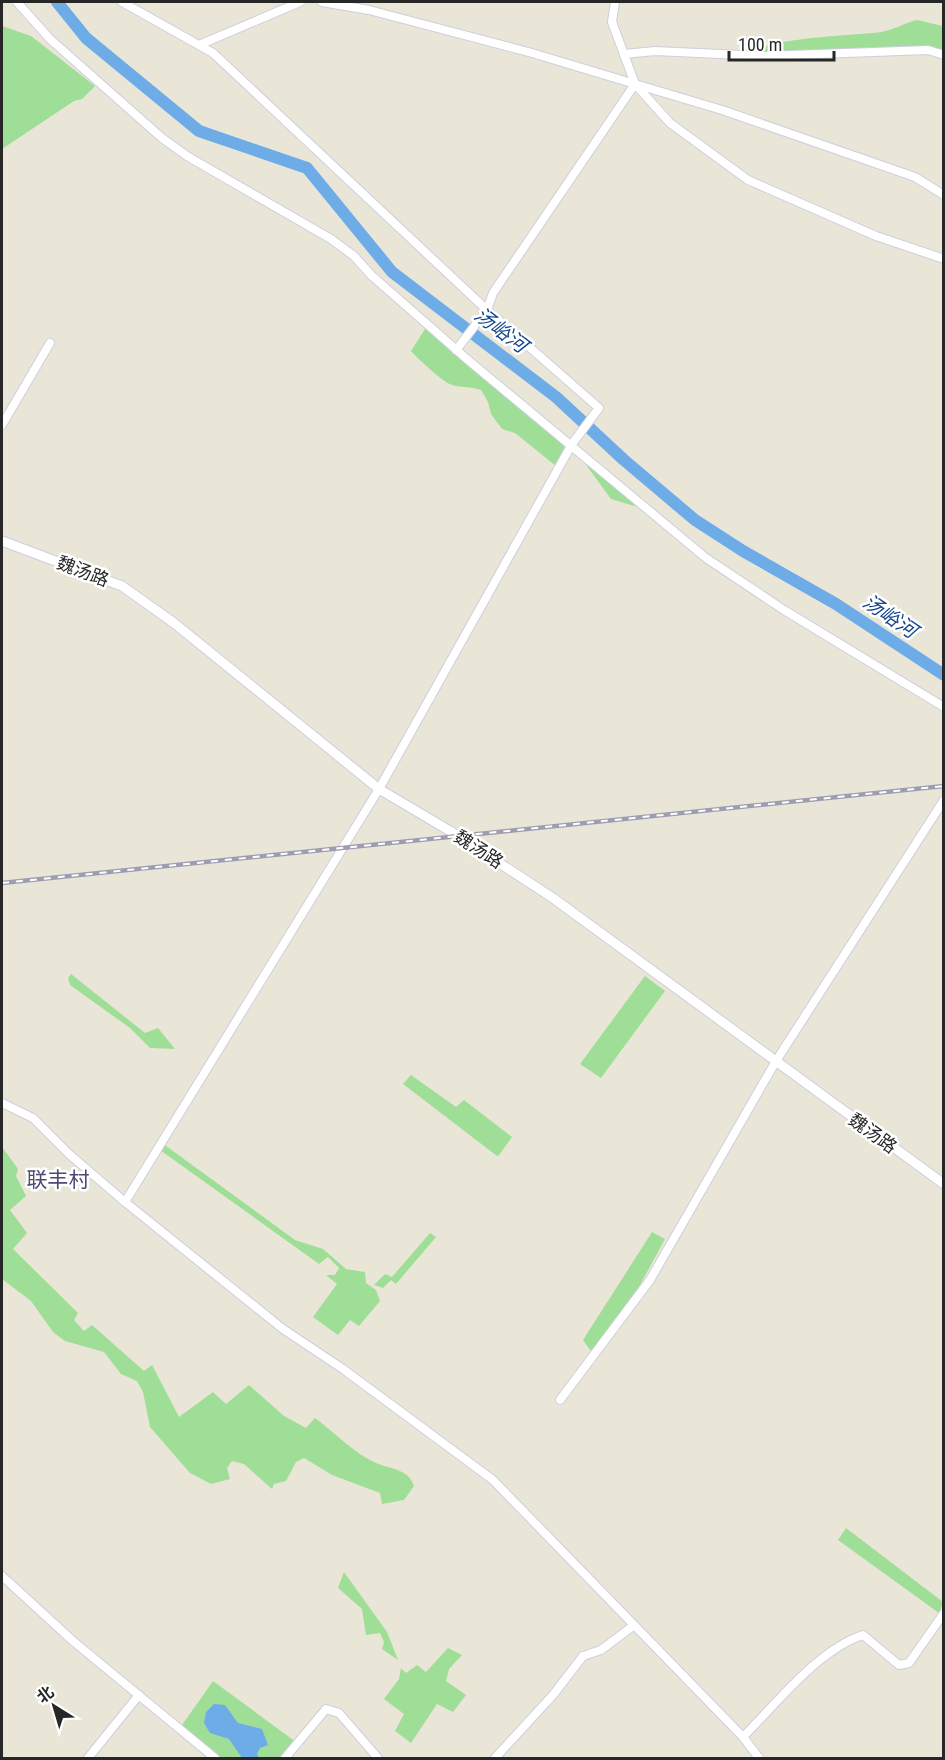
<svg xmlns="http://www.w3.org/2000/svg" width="945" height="1760" viewBox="0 0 945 1760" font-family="'Roboto Condensed','Noto Sans SC',sans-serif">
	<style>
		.green { fill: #9fde96 }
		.water { fill: #6eace8 }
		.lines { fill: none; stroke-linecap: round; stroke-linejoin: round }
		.river { stroke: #6eace8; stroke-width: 12 }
		.minor-casing { stroke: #cecedf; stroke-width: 10 }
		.tertiary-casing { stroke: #cecedf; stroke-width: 11 }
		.minor { stroke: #fff; stroke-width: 8 }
		.tertiary { stroke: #fff; stroke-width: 9 }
		.rail-casing { stroke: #9e9cb0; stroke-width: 4.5 }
		.rail { stroke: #fff; stroke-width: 2; stroke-dasharray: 7; stroke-linecap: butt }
		.labels { text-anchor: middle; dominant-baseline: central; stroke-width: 5; stroke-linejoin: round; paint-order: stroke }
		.street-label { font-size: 18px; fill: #272727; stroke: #fff }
		.water-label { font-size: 20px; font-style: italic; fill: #13488f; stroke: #fff }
		.quarter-label { font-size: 21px; fill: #4c4a74; stroke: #fff }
	</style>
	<rect width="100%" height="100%" fill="#e9e6d8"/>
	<!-- green -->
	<g class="green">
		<path d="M917,20L943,26V53L751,55C757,38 861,35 881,32C893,30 905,23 917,20Z"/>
		<path d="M2,26L31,36L95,86L82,99L74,101L2,149Z"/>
		<path d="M427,326L565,446L556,466L515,433L502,429L491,414L488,402L481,390C470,386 462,388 452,385C444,383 417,358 411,351Z"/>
		<path d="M578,454L638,504L634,506L611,499Z"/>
		<path d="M71,974L145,1033L158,1028L175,1049L150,1048L130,1028L70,985L68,978Z"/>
		<path d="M645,976L665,991L601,1078L580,1064Z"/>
		<path d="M411,1075L456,1107L464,1100L512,1137L499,1155L497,1156L403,1084Z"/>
		<path d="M162,1143L295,1240L323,1249L346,1269L365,1272L366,1283L376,1290L380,1301L359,1326L350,1320L338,1335L313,1317L337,1284L326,1275H335L339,1268L328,1257L319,1264L160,1150Z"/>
		<path d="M2,1147L18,1169L16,1176L26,1196L10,1210L27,1233L13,1249L78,1313L74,1320L84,1331L92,1325L144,1371L152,1365L179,1417L213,1392L226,1404L249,1385L284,1416L306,1428L315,1418C334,1432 355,1454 376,1463C390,1469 409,1469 414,1486L404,1500L382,1504L380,1493L332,1475L304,1458L296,1462L286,1481L274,1484L272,1489L244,1464L232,1461L227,1468L230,1479L211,1484L190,1473L150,1427L143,1392L137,1381L121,1374L104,1352L65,1341L53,1332L31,1301L2,1279Z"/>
		<path d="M652,1232L665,1239L634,1296L593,1354L583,1340Z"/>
		<path d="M430,1233L436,1237L396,1284L391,1280L383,1288L374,1285L385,1274L392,1277Z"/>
		<path d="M846,1528L943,1602L939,1613L838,1540Z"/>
		<path d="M344,1572L387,1632L398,1660L382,1649L384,1642L380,1633L366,1635L362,1609L338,1588Z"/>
		<path d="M448,1648L462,1655L449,1669L446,1681L466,1695L453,1712L437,1704L411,1743L395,1731L404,1714L384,1699L399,1679L401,1668L406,1673L417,1665L426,1672Z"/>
		<path d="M213,1681L296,1742L284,1758H221L180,1728Z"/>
	</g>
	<!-- water -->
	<path class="water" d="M214,1704L225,1705L238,1723L262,1729L268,1745L260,1748L257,1754L259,1758H242L229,1739L210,1733L204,1723L206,1712Z"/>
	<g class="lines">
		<!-- river -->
		<path class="river" d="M57,2L86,38L199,131L307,168L392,272L556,397L624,460L695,520L743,551L836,604L944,675"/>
		<!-- minor casing -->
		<g class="minor-casing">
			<g id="minor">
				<path d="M17,2L50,39L162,138L187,156L331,239L354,256L371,275L468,360L706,558L784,610L944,707"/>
				<path d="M122,2L213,53L487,310L599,408L572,444L379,789L125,1202"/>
				<path d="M322,2L369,10L532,53L635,84L670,123L748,180L876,236L944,259"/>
				<path d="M615,2L612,22L635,84L722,110L915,177L944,195"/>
				<path d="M199,45L300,2"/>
				<path d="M624,54L655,51L764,56L928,50L944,55"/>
				<path d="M456,350L487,310L493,293L635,84"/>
				<path d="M2,425L50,343"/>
				<path d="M2,1103L33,1118L69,1154L125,1202L283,1329L343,1369L493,1480L743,1737L759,1758"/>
				<path d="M560,1400L650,1280L776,1061L944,800"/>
				<path d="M2,1576L73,1641L215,1758"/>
				<path d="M743,1737C776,1704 819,1649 863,1635L899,1665L909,1663L944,1613"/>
				<path d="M88,1758L139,1695"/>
				<path d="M285,1758L326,1709L339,1713L378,1758"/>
				<path d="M495,1758L553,1695L583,1656L601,1650L633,1626"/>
			</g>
		</g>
		<!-- tertiary casing -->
		<g class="tertiary-casing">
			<path id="tertiary" d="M2,541L122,586L174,623L379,789L450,831L553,898L944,1184"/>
		</g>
		<!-- minor -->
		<use href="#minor" class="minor"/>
		<!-- tertiary -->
		<use href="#tertiary" class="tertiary"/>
		<!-- rail casing -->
		<g class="rail-casing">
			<path id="rail" d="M2,883L944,786"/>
		</g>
		<!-- rail -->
		<use href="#rail" class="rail"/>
	</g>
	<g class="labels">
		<!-- street labels -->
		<g class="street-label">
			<text transform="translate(83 571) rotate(21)">魏汤路</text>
			<text transform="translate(479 849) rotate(33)">魏汤路</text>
			<text transform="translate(873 1133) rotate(36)">魏汤路</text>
		</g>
		<!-- water labels -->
		<g class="water-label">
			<text transform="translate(501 330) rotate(37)">汤峪河</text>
			<text transform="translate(890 616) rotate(34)">汤峪河</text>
		</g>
		<!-- quarter labels -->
		<g class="quarter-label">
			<text x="58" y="1180">联丰村</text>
		</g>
	</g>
	<!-- border -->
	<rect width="945" height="1760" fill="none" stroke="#272727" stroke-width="6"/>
	<!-- north arrow -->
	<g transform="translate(54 1706) rotate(323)" stroke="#ffffff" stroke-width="4.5" paint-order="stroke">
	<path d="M0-4.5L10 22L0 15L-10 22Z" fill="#272727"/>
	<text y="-9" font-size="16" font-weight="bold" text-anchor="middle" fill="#272727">北</text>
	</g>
	<!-- scale -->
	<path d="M729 51v9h105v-9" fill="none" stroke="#272727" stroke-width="3"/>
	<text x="738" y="51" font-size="18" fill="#272727" stroke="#ffffff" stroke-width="4.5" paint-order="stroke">100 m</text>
</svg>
